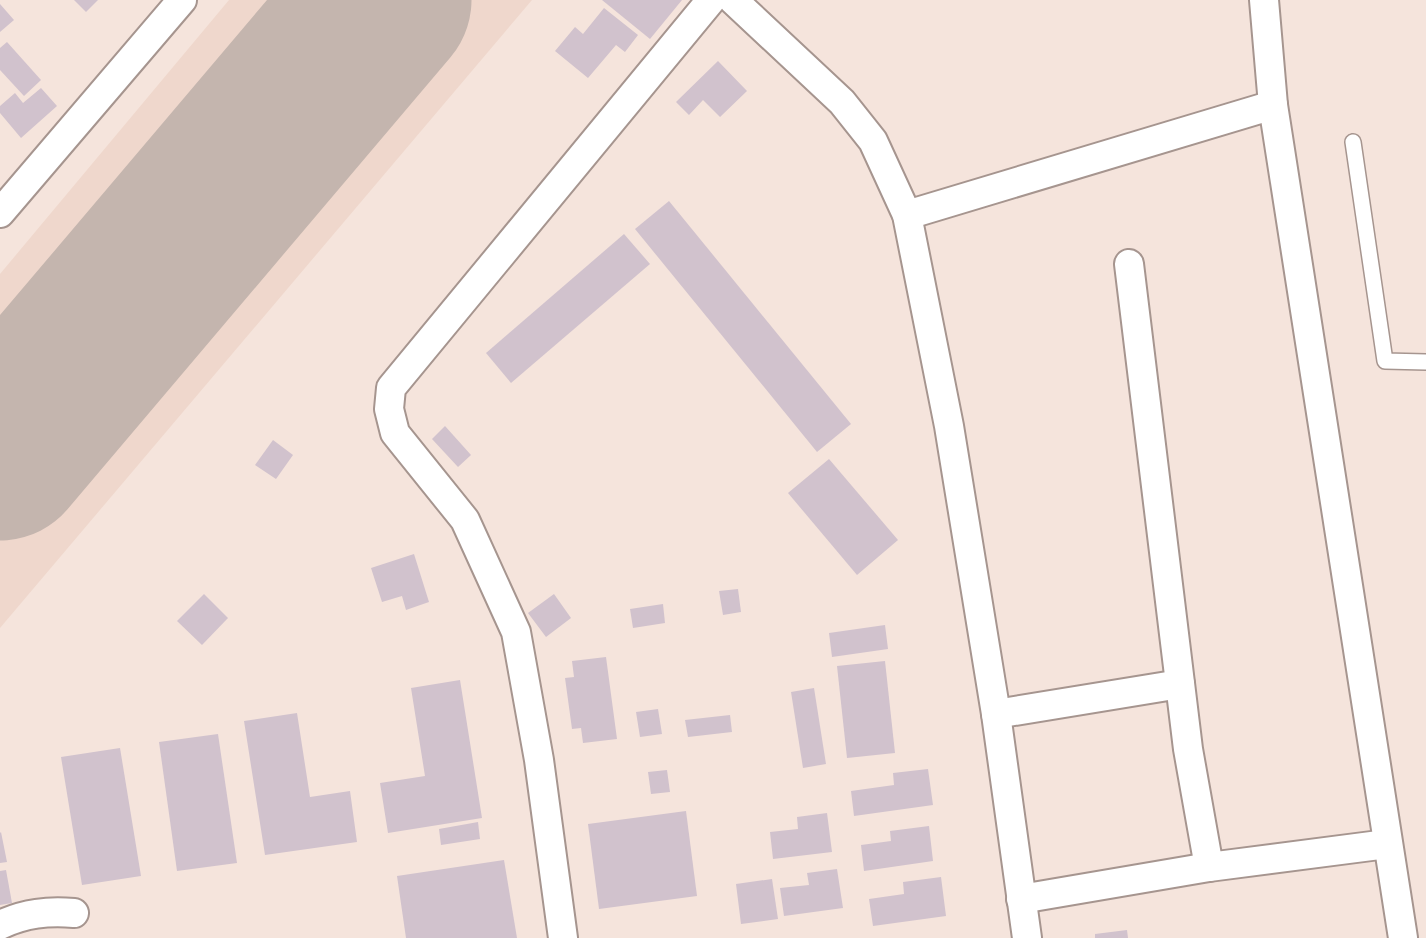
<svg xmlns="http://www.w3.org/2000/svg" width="1426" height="938" viewBox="0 0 1426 938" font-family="'DM Sans',sans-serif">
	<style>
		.built { fill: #efd7cc }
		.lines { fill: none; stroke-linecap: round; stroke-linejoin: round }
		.runway { stroke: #c4b5ae; stroke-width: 177 }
		.building { fill: #d1c2cd }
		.lane-casing { stroke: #a6958f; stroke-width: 18 }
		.street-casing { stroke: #a6958f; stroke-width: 32 }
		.lane { stroke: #fff; stroke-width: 15 }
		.street { stroke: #fff; stroke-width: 28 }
	</style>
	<rect width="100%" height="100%" fill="#f5e4dc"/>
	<!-- built -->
	<path class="built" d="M229,0H532L0,628V274Z"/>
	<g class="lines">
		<!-- runway -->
		<path class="runway" d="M0,452L383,0"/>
	</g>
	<!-- building -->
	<g class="building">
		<path d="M74,0H98L86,12Z"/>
		<path d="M602,0H682L650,39Z"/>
		<path d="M0,4L14,20L0,32Z"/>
		<path d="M604,8L638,35L625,52L616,45L588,78L555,51L575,27L583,34Z"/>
		<path d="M7,42L41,80L24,96L0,70V48Z"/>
		<path d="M718,61L747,91L720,117L703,100L689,115L676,102Z"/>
		<path d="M41,88L57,106L21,138L0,113V106L15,93L23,103Z"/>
		<path d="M669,201L851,424L817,452L635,229Z"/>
		<path d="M624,234L650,264L511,383L486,353Z"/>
		<path d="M445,426L471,455L458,467L432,439Z"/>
		<path d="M273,440L293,455L276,479L255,465Z"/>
		<path d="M829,459L898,540L857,575L788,493Z"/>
		<path d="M414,554L429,602L406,610L402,596L382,602L371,568Z"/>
		<path d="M738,589L741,612L723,615L719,591Z"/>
		<path d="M204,594L228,618L202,645L177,621Z"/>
		<path d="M554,594L571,618L546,637L528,613Z"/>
		<path d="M663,604L665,623L633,628L630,609Z"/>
		<path d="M885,625L888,649L832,657L829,633Z"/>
		<path d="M606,657L617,739L583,743L581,728L572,729L565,678L574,677L572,661Z"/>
		<path d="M885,661L895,753L847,758L837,666Z"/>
		<path d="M460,680L482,818L388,833L380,783L425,776L411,688Z"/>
		<path d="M814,688L826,764L803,768L791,692Z"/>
		<path d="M658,709L662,734L640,737L636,712Z"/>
		<path d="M297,713L310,797L350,791L357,842L265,855L244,721Z"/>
		<path d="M730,715L732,732L688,737L685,720Z"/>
		<path d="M218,734L237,863L177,871L159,742Z"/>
		<path d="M120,748L141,876L82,885L61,757Z"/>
		<path d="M928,769L933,805L854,816L851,791L894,785L893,773Z"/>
		<path d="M667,770L670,792L651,794L648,772Z"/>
		<path d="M686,811L697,896L599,909L588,824Z"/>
		<path d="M827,813L832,852L773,859L770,832L798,829L797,817Z"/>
		<path d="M478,822L480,839L441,845L439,829Z"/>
		<path d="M929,826L933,861L864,871L861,845L891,841L890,831Z"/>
		<path d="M1,832L7,862L0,863V833Z"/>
		<path d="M504,860L517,938H406L397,876Z"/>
		<path d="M837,869L843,908L784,916L780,888L809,885L807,873Z"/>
		<path d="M6,870L12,903L0,905V871Z"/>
		<path d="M941,877L946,916L873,926L869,899L904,894L903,882Z"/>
		<path d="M772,879L778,919L741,924L736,884Z"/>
		<path d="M1127,930L1128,938H1095V934Z"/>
	</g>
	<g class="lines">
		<!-- lane casing -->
		<g class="lane-casing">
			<path id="lane" d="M1353,142L1385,361L1426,362"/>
		</g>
		<!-- street casing -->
		<g class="street-casing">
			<g id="street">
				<path d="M733,0L842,102L873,141L907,215L949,426L996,714L1027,938"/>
				<path d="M1264,0L1273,105L1403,938"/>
				<path d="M0,213L182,0"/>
				<path d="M907,215L1273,105"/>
				<path d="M1129,264L1188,749L1209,867"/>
				<path d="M996,714L1180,684"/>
				<path d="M1021,899L1209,867L1387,844"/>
				<path d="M0,925C25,913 48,911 74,913"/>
				<path d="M563,938L539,760L516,632L465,520L395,433L389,409L391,388L711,0"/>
			</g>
		</g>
		<!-- lane -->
		<use href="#lane" class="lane"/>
		<!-- street -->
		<use href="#street" class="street"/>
	</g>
</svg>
